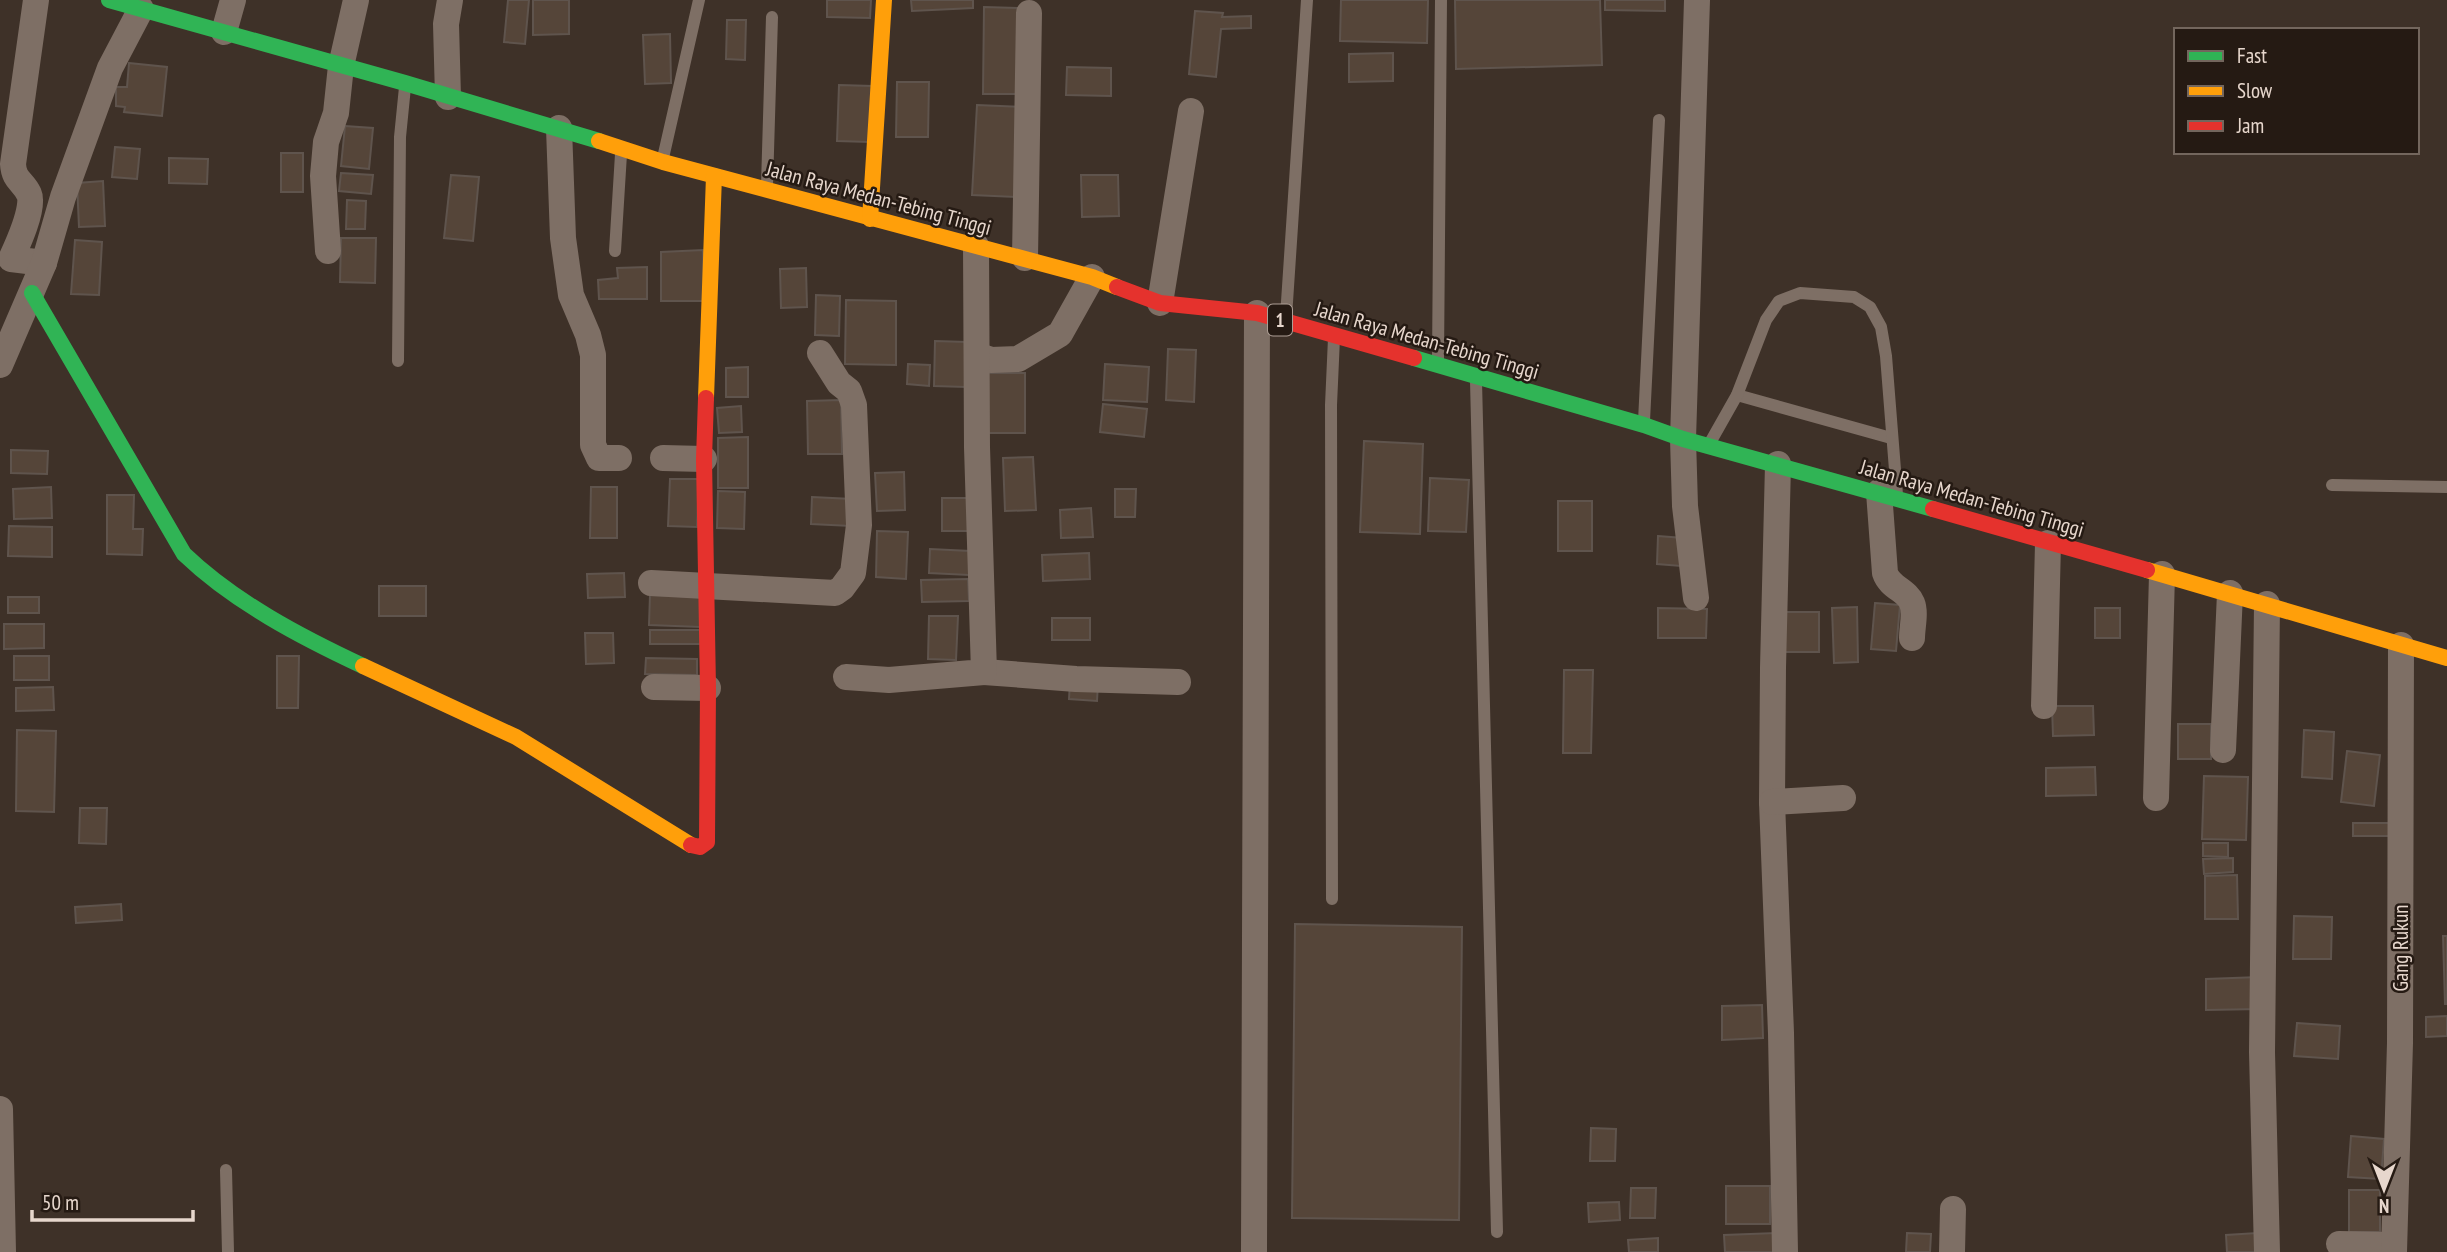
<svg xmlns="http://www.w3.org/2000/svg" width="2447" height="1252" viewBox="0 0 2447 1252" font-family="'PT Sans Narrow',sans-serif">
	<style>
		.building { fill: #554539; stroke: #5f544d; stroke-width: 2 }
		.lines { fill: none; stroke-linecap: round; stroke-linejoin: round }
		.lane { stroke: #7e6f65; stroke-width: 12 }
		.street { stroke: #7e6f65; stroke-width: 26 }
		.fast { stroke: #30b455; stroke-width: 16 }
		.slow { stroke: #ff9f0a; stroke-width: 16 }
		.jam { stroke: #e5322d; stroke-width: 16 }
		.labels { text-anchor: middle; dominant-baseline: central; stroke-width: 5; stroke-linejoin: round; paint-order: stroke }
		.shield { fill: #251a13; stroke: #ad9e95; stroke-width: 2 }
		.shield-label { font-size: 19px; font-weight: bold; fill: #e7d7cd }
		.street-label { font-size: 21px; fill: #e7d7cd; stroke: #251a13 }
	</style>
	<rect width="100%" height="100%" fill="#3e3128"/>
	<!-- building -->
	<g class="building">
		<path d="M508,0H529L525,44L504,42Z"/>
		<path d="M533,0H569V34L533,35Z"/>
		<path d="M827,0H871L870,18L827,17Z"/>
		<path d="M911,0H973V8L912,11Z"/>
		<path d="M1341,0H1428L1427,43L1340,41Z"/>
		<path d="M1455,0H1600L1602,65L1456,69Z"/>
		<path d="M1605,0H1665V11L1605,10Z"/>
		<path d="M984,7L1020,8L1019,94H983Z"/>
		<path d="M1195,11L1223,13L1222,17L1251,16V28L1221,29L1216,77L1189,74Z"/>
		<path d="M727,20H746L745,60L726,59Z"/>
		<path d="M670,34L671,83L645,84L643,35Z"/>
		<path d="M1393,53V81L1349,82V54Z"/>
		<path d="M129,63L167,67L162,116L124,112L125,107L116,106V87H127Z"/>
		<path d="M1067,67L1111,68V96L1066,95Z"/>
		<path d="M897,82H929L928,137H896Z"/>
		<path d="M839,85L872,86L870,142L837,141Z"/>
		<path d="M977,105L1022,107L1016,197L972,195Z"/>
		<path d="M345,126L373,128L369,169L341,166Z"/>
		<path d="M115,147L140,149L137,179L112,177Z"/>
		<rect x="281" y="153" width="22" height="39"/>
		<path d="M169,158L208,159L207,184L169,183Z"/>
		<path d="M341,173L373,175L371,194L339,191Z"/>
		<path d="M451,175L479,177L473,241L444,238Z"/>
		<path d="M1081,175H1118L1119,216L1082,217Z"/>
		<path d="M103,181L105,226L79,227L77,183Z"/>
		<path d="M347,200L366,201L365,229H346Z"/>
		<path d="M341,238H376L375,283L340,282Z"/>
		<path d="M75,240L102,242L99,295L71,294Z"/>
		<path d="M703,250L704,301H661V252Z"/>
		<path d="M647,267V299H599L598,280L618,278L617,268Z"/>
		<path d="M806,268L807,307L781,308L780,269Z"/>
		<path d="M816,295L840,296L839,336L815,335Z"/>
		<path d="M846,300L896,301V365L845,364Z"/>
		<path d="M935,341L967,342L966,387L934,386Z"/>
		<path d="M1168,349L1196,350L1194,402L1166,400Z"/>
		<path d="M908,364L930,365L929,386L907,384Z"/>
		<path d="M1105,364L1149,367L1147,402L1103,400Z"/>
		<path d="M748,367V397H726V368Z"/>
		<rect x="987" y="373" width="38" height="60"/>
		<path d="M841,400L842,454H808L807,401Z"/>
		<path d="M1103,404L1147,409L1144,437L1100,432Z"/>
		<path d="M741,406L742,432L719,433L717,408Z"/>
		<path d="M748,437V488H718V438Z"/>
		<path d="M1364,441L1423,444L1420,534L1360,532Z"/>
		<path d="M11,450L48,451L47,474L11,473Z"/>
		<path d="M1033,457L1036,510L1005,511L1003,458Z"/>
		<path d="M904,472L905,510L877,511L875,473Z"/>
		<path d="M1430,478L1469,480L1466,532L1428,531Z"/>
		<path d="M670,479H699L697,527L668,526Z"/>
		<path d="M51,487L52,518L14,519L13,489Z"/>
		<path d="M591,487H617V538H590Z"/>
		<path d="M1115,489H1136L1135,517H1115Z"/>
		<path d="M718,491L745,492L744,529L717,528Z"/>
		<path d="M107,495H134L133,529H143L142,555L107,554Z"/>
		<path d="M812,497L852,499L851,526L811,524Z"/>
		<rect x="942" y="498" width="28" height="33"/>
		<rect x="1558" y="501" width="34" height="50"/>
		<path d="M1091,508L1093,537L1061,538L1060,510Z"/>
		<path d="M9,526L52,527V557L8,556Z"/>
		<path d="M877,531L908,532L906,579L876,577Z"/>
		<path d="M1658,536L1683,538L1681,566L1657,564Z"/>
		<path d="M930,549L970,551L969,575L929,573Z"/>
		<path d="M1089,553L1090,579L1043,581L1042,555Z"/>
		<path d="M624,573L625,597L588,598L587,574Z"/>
		<path d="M968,579L969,601L922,602L921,580Z"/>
		<rect x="379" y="586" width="47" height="30"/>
		<path d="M650,595L702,597L701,627L649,625Z"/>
		<rect x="8" y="597" width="31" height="16"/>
		<path d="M1875,603L1900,605L1896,651L1871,649Z"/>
		<path d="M1857,607L1858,662L1834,663L1832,608Z"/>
		<path d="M1658,608L1707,609L1706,638H1658Z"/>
		<rect x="2095" y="608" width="25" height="30"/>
		<rect x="1780" y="612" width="39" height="40"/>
		<path d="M929,616H958L956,660L928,659Z"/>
		<rect x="1052" y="618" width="38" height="22"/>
		<path d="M4,624H44V648L4,649Z"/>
		<rect x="650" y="630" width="51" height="14"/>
		<path d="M585,633H613L614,663L586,664Z"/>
		<rect x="14" y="656" width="35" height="24"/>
		<path d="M277,656H299L298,708H277Z"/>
		<path d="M646,658L697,659V675L645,674Z"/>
		<path d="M1564,670H1593L1591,753H1563Z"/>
		<path d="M1070,681L1098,683L1097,701L1069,699Z"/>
		<path d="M53,687L54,710L16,711V688Z"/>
		<path d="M2052,706H2093L2094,735L2053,736Z"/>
		<rect x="2178" y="724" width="33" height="35"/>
		<path d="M17,730L56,731L54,812L16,811Z"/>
		<path d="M2304,730L2334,732L2332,779L2302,777Z"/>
		<path d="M2347,751L2380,755L2374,806L2341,802Z"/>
		<path d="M2095,767L2096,795L2046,796V768Z"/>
		<path d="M2204,776L2248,777L2246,840L2202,839Z"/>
		<path d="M80,808H107L106,844L79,843Z"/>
		<rect x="2353" y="823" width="39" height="13"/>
		<path d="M2203,843H2228V857L2203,856Z"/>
		<path d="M2233,858V872L2204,874L2203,859Z"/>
		<path d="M2237,875L2238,919H2205V876Z"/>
		<path d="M121,904L122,920L76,923L75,907Z"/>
		<path d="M2294,916L2332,917L2331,959H2293Z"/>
		<path d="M1295,924L1462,927L1459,1220L1292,1218Z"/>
		<path d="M2443,936H2447V1004H2445Z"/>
		<path d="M2259,977L2260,1009L2206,1010V979Z"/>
		<path d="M1762,1005L1763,1038L1722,1040V1006Z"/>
		<path d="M2447,1016V1036L2426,1037V1017Z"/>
		<path d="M2297,1023L2340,1026L2338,1059L2294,1056Z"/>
		<path d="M1591,1128L1616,1129L1615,1161H1590Z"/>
		<path d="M2351,1136L2384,1139L2381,1179L2348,1177Z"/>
		<rect x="1726" y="1186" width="44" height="38"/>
		<path d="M1631,1188H1656L1655,1218H1630Z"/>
		<rect x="2349" y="1190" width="31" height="42"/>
		<path d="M1619,1202L1620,1220L1589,1222L1588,1203Z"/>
		<path d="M1776,1233L1777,1252H1725L1724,1235Z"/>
		<path d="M1907,1233L1931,1234L1930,1252H1906Z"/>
		<path d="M2257,1233L2258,1252H2227L2226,1235Z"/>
		<path d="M1658,1238V1252H1629L1628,1240Z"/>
	</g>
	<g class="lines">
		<!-- lane -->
		<g class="lane">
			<path d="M663,158L699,0"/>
			<path d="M767,185L772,17"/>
			<path d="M615,251L621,154"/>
			<path d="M1286,317L1307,0"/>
			<path d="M1438,360L1441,0"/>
			<path d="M398,361L400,137L405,87"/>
			<path d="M1476,381L1497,1232"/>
			<path d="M1737,395L1891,438"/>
			<path d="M1644,421L1659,120"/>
			<path d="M1711,441L1737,395L1766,320L1779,301L1800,293L1854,297L1870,307L1881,327L1886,356L1897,495"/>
			<path d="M2332,485L2447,487"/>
			<path d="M1332,899L1331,405L1334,338"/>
			<path d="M226,1170L228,1252"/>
		</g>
		<!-- street -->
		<g class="street">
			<path d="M36,0L13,164C14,181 23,181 29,194C35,207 17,246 11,259L44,263"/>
			<path d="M224,32L233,0"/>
			<path d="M448,97L446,24L450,0"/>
			<path d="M559,128L563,238L571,295L588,335L593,355V445L599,458H619"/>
			<path d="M328,251L323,176L326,142L336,113L341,66L356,0"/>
			<path d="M1025,258L1029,13"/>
			<path d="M1160,303L1191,111"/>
			<path d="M977,355L991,360L1018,359L1060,334L1092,277"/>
			<path d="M0,365L44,263L63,197L110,68L141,9"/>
			<path d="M663,458L704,459"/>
			<path d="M1778,464L1773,668L1772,802L1781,1033L1785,1252"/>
			<path d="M1879,492L1885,573C1890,588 1907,590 1912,603C1916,613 1912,627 1912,638"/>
			<path d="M651,583L835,593L842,588L853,573L859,525L854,405L849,391L839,383L820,353"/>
			<path d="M1696,598L1685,506L1683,439L1697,0"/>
			<path d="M2267,604L2262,1052L2267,1252"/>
			<path d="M984,672L1076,679L1178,682"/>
			<path d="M846,677L889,680L984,672L977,447L976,246"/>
			<path d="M654,687L708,688"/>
			<path d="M2044,706L2048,543"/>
			<path d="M2223,750L2230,593"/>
			<path d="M2156,798L2162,574"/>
			<path d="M1772,802L1843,798"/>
			<path d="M0,1109L3,1252"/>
			<path d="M2339,1244L2393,1245"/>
			<path d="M1254,1252L1257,313"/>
			<path d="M1952,1252L1953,1209"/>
			<path d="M2394,1252L2400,1043L2401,645"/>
		</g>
		<!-- fast -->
		<g class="fast">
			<path d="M109,0L405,83L599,141"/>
			<path d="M32,293L184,554C234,602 301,637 363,666"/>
			<path d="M1414,358L1644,425L1683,439L1933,509"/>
		</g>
		<!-- slow -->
		<g class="slow">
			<path d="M599,141L663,162L1092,277L1117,287"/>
			<path d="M870,219L884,0"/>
			<path d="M706,398L714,176"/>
			<path d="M2147,570L2447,658"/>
			<path d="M363,666L516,737L691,845"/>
		</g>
		<!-- jam -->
		<g class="jam">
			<path d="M1117,287L1160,303L1257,313L1414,358"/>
			<path d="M1933,509L2147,570"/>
			<path d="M691,845L700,847L707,842L708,688L704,459L706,398"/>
		</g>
	</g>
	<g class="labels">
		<!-- shield labels -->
		<rect class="shield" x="1268" y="304.5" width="24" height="31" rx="5"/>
		<g class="shield-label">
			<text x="1280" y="320">1</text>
		</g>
		<!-- street labels -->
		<g class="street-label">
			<text transform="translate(879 198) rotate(15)">Jalan Raya Medan-Tebing Tinggi</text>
			<text transform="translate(1427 340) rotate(16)">Jalan Raya Medan-Tebing Tinggi</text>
			<text transform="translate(1972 498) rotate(16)">Jalan Raya Medan-Tebing Tinggi</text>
			<text transform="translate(2400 948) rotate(-90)">Gang Rukun</text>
		</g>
	</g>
	<!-- legend -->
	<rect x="2174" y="28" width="245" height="126" fill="#251a13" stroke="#73665d" stroke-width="2"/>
	<rect x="2188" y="51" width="35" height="10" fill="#30b455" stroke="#73665d" stroke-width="2"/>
	<text x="2237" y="63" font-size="21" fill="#e7d7cd">Fast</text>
	<rect x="2188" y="86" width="35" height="10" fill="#ff9f0a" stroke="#73665d" stroke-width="2"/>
	<text x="2237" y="98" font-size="21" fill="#e7d7cd">Slow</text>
	<rect x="2188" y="121" width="35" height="10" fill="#e5322d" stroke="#73665d" stroke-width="2"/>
	<text x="2237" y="133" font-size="21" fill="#e7d7cd">Jam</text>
	<!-- north arrow -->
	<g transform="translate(2384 1189) rotate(180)" stroke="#251a13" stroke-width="5" paint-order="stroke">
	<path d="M0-5L12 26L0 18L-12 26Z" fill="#e7d7cd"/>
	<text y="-10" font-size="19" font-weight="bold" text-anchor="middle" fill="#e7d7cd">N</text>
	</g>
	<!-- scale -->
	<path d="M32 1210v10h161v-10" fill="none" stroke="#e7d7cd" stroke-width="3.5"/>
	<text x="42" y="1210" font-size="21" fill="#e7d7cd" stroke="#251a13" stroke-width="5" paint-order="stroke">50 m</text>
</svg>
